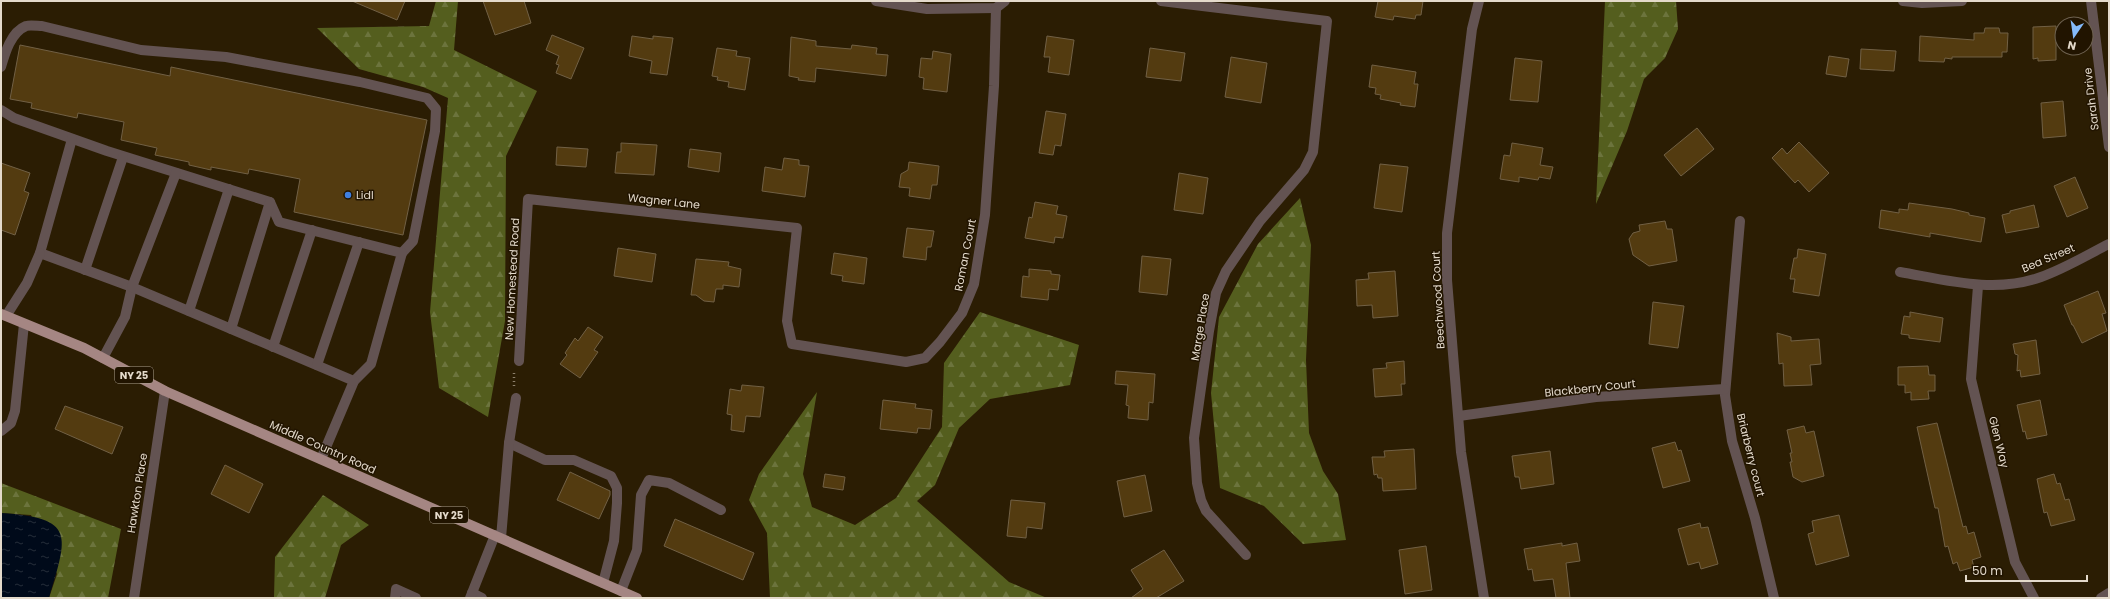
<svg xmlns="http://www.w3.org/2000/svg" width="2110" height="599" viewBox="0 0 2110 599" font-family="Poppins,sans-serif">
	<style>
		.forest { fill: url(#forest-firs) }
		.water { fill: url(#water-ripples) }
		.building { fill: #533b10; stroke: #716045 }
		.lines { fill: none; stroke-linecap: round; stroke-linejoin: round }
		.path { stroke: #8c806b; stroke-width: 2.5; stroke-dasharray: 1 3; stroke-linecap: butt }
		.minor { stroke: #635352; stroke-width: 10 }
		.major { stroke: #a58683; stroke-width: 10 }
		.shop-dot { fill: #3f7fe0; stroke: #211400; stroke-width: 1.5 }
		.labels { text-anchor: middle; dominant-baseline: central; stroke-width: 3; stroke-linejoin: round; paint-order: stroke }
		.shield { fill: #211400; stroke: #aa9f8e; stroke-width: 1 }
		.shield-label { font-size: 10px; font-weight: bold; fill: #e4dacb }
		.street-label { font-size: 11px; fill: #e4dacb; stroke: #211400 }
		.poi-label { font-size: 11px; fill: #e4dacb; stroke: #211400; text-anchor: start }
	</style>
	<defs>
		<pattern id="forest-firs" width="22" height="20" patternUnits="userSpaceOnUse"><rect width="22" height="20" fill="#545e1e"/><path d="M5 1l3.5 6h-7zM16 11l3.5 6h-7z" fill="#6c743d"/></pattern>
		<pattern id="water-ripples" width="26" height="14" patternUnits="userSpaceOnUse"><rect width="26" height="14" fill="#000a1a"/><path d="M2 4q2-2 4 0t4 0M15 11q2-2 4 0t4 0" fill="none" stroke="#252d3a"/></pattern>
	</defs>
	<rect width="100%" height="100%" fill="#2b1d03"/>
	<!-- forest -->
	<g class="forest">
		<path d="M436,1H458L454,50L537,91L506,156L505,321L488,417L439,388L430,312L448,98L423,87L359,69L317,28L429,26Z"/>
		<path d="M1605,1H1676L1678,29L1665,58L1644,79L1627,131L1596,204Z"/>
		<path d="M1300,198L1311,245L1306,360L1309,433L1323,471L1338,494L1346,540L1303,544L1264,506L1220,488L1211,393L1219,317L1258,244Z"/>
		<path d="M980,312L1079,345L1070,385L990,399L959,428L935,485L917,501L1009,582L1047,598H770L767,533L749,500L759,474L817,392L803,474L812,507L855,525L896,498L942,427L944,363Z"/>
		<path d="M1,483L121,529L108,598H49L57,574L31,515L1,513Z"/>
		<path d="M323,495L369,525L341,545L325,598H274L275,557Z"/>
	</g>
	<!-- water -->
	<path class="water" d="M1,513C76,518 68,535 49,598H1Z"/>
	<!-- building -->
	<g class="building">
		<path d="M352,1H405L397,20Z"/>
		<path d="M483,1H524L531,23L495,35Z"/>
		<path d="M1378,1H1423L1421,15H1416L1415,19L1394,16L1393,20L1375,17Z"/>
		<path d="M2056,26V60L2038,61V58L2033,59V27Z"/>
		<path d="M1985,28H1999L2000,33H2008L2007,52H2002V57H1952V59L1945,58L1944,62L1919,61L1920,36L1974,40V33H1984Z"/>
		<path d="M552,35L584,48L571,79L556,73L559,65L556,64L559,56L546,50Z"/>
		<path d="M632,36L653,39V36L673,38L667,75L650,73L652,61L629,56Z"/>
		<path d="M1047,36L1074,40L1069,75L1048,72L1050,57H1044Z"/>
		<path d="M791,37L816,41V46L851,49L852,45L877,48L876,54L888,55L886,76L816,68L815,82L798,80L799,78L789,76Z"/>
		<path d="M20,45L170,76L171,67L427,120L403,235L294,212L300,179L249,169L248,174L211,167V170L189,165V162L155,155L157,148L121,140L124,122L78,113L77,118L31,108L32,103L10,99Z"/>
		<path d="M717,48L737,51L736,56L750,58L745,90L728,87L729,82L717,80L718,77L712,76Z"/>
		<path d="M1150,48L1185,53L1181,81L1146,77Z"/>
		<path d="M1861,49L1896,51L1894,71L1860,69Z"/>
		<path d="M933,51L951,54L947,92L923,89L924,78L919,77L921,58L932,59Z"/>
		<path d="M1829,56L1849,59L1846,77L1826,74Z"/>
		<path d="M1231,57L1267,63L1261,103L1225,97Z"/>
		<path d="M1515,58L1542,61L1538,102L1510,100Z"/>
		<path d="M1372,65L1416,72L1414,84H1418L1415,107L1400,105L1401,103L1380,99L1381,95L1375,94L1376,88L1369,87Z"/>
		<path d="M2063,101L2066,136L2043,138L2041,103Z"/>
		<path d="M1046,111L1066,114L1061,146L1055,145L1053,155L1039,153Z"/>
		<path d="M1697,128L1714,149L1681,176L1664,155Z"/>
		<path d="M1799,142L1829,173L1809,192L1798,180L1795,183L1772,158L1782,148L1787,154Z"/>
		<path d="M621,143L657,145L654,175L615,173L617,152H621Z"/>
		<path d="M1512,143L1543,148L1540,165L1553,167L1550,179L1539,177L1538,180L1519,177V182L1500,179L1504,155L1510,156Z"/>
		<path d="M557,147L588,149L586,167L556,165Z"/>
		<path d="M690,149L721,153L719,172L688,167Z"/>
		<path d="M784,158L799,160V165L809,166L805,197L762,191L765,167L782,170Z"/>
		<path d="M909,162L939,166L937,185H932L930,199L909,196L910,188L899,187L901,174L908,170Z"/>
		<path d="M1,163L30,173L24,191L29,193L15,235L1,230Z"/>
		<path d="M1380,164L1408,167L1402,212L1374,208Z"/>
		<path d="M1179,173L1208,178L1203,214L1174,210Z"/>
		<path d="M2075,177L2088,208L2067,217L2054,186Z"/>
		<path d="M1035,202L1058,206L1056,214L1067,216L1063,238L1055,237L1054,243L1025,238L1029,217L1032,218Z"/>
		<path d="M1909,203L1952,209L1969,213V215L1985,218L1981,242L1930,233V237L1879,228L1881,210L1899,213V209L1908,210Z"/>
		<path d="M2034,205L2039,227L2006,233L2002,215L2010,213V211Z"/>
		<path d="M1665,221L1667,229H1672L1677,261L1649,266L1633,255L1629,239L1633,233L1640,231L1639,225Z"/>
		<path d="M907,228L934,231L931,247H927L926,260L903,257Z"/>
		<path d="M618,248L656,254L652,282L614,276Z"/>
		<path d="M1798,249L1826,254L1819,296L1793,292L1795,279H1790L1794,258H1797Z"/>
		<path d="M834,253L867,258L864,284L842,281L843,276L831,274Z"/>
		<path d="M1142,256L1171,259L1167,295L1139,292Z"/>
		<path d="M696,259L729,262L728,266L741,269L739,287L723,285V289H716L714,302L704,301L696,295H691Z"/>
		<path d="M1029,269L1051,271V274L1060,275L1058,290L1049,289L1048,300L1021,297L1023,276L1029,277Z"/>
		<path d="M1395,271L1398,316L1373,318L1372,305L1357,306L1356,280L1369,279L1368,273Z"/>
		<path d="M2098,291L2106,313L2102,314L2107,331L2082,343L2073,325H2072L2064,305Z"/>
		<path d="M1653,302L1684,306L1678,348L1649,344Z"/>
		<path d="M1910,312L1943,318L1940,342L1909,338V335L1901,334L1904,316L1910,317Z"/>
		<path d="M588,327L603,337L594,350L598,352L580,378L560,364L567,355L565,353L575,338L578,341Z"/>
		<path d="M1777,333L1791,337V341L1819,339L1821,364L1810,365L1812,385L1784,386L1783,363L1779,364Z"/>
		<path d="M2036,340L2040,374L2021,377L2020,370L2017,371L2018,355L2015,354L2013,344Z"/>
		<path d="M1404,361L1405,384H1401L1402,395L1375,397L1373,369L1387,368L1386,363Z"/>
		<path d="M1928,366L1929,375H1935V391H1928L1929,399L1911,400V392L1905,393V385H1898V367Z"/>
		<path d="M1116,371L1155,374L1153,403L1149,402L1148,420L1128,418L1129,406L1126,405L1128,385L1115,384Z"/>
		<path d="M742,385L764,387L760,417L746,416L744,432L731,430L732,415L727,414L730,389L741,391Z"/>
		<path d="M883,400L916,404L915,408L932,410L930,429L918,428L917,433L880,429Z"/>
		<path d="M2040,400L2047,435L2027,439L2025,431L2023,432L2017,405Z"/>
		<path d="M65,406L123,427L112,454L55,429Z"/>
		<path d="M1937,423L1963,527L1966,526L1968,534L1974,532L1981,557L1972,560L1974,567L1960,571L1957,562L1953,564L1948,546L1945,547L1938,508H1935L1917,427Z"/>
		<path d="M1804,426L1806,433L1814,431L1824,476L1802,482L1793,477L1790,462H1792L1790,453H1792L1787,430Z"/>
		<path d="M1675,442L1678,451L1681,450L1690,481L1663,488L1652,448Z"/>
		<path d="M1414,449L1416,489L1383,491L1382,478H1378L1377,474L1374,475L1372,457H1385L1384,451Z"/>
		<path d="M1550,451L1554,484L1521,489L1519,477H1515L1512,456Z"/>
		<path d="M225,465L263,484L249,513L211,494Z"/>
		<path d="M570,472L610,491V495L599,519L557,500Z"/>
		<path d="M825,474L845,477L843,490L823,487Z"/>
		<path d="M2054,474L2057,484L2060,483L2065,500L2069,499L2075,520L2051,526L2047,512L2044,513L2037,479Z"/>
		<path d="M1145,475L1152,511L1124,517L1117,481Z"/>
		<path d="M1011,500L1045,503L1042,529L1027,527L1026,538L1007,536Z"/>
		<path d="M1839,515L1849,556L1816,565L1808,534L1814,532L1812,521Z"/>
		<path d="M675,519L754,553L743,580L664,546Z"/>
		<path d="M1700,523L1701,528L1708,527L1718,564L1701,569L1699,562L1688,565L1678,529Z"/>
		<path d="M1562,543V546L1577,543L1580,561L1566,563L1570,598H1556L1553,579L1534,581L1532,569L1528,570L1524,549Z"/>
		<path d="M1426,546L1432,590L1405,594L1399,550Z"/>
		<path d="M1164,550L1184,581L1156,598H1131L1143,589L1131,570Z"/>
	</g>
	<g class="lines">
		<!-- path -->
		<path class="path" d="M514,386V373"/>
		<!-- minor -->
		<g class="minor">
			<path d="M876,1L927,9L996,8L1005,1"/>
			<path d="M1161,1L1327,21L1313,152L1304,170L1260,221L1226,271L1216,293L1209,331L1194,438L1197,483L1201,500L1206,511L1246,555"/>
			<path d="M1479,1L1472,29L1447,233V280L1461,452L1484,598"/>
			<path d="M1903,1L1922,3L1962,1"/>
			<path d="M2091,1L2109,147"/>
			<path d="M1,67C5,53 11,32 26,26C30,25 38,26 42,26L141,50L226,57L360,82L427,98L436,109L435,131L413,241L401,254"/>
			<path d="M1,110L14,118L107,151L270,202L279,222L402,253L371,364L354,381L321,459"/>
			<path d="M72,139L40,253L132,287L125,317L103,358"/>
			<path d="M176,173L132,287L354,381"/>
			<path d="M1740,221L1725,395L1732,441L1755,518L1774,598"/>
			<path d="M85,270L123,157"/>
			<path d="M1900,272C1946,280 1995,294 2041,277C2064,269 2087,255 2109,244"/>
			<path d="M1978,286L1971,379L2015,562L2034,598"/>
			<path d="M189,311L229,189"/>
			<path d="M6,316L27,283L40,253"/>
			<path d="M231,329L270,202"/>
			<path d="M273,347L312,230"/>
			<path d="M519,361L528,199L797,228L787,321L792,344L906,362L925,358L940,342L962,313L974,284L985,215L994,86L996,8"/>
			<path d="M317,365L359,242"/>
			<path d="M1459,416L1596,397L1725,389"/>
			<path d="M1,431L11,423L15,411L24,324"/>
			<path d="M509,443L545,460H574L611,476L617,488V503L614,541L603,583"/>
			<path d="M501,538L509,443L516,398"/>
			<path d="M621,591L637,550L641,495L649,480L669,483L721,510"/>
			<path d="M472,593L482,598"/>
			<path d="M134,598L165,391"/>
			<path d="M395,598L396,589L416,598"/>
			<path d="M470,598L495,535"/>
			<path d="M2101,598L2109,593"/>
		</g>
		<!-- major -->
		<path class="major" d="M1,314L84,348L165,391L637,598"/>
	</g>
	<!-- markers -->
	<circle class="shop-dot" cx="348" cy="195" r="4"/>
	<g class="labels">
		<!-- shield labels -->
		<g class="shield">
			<rect x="115" y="367" width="38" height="16" rx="3"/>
			<rect x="430" y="507" width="38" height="16" rx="3"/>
		</g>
		<g class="shield-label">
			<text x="134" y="375">NY 25</text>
			<text x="449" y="515">NY 25</text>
		</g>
		<!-- street labels -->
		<g class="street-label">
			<text transform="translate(2091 99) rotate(-97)">Sarah Drive</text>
			<text transform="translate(664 201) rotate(6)">Wagner Lane</text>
			<text transform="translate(965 255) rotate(-79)">Roman Court</text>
			<text transform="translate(2048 258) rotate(-23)">Bea Street</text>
			<text transform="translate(512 279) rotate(-87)">New Homestead Road</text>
			<text transform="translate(1438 300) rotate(-93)">Beechwood Court</text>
			<text transform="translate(1200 327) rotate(-81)">Marge Place</text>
			<text transform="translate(1590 388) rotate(-6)">Blackberry Court</text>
			<text transform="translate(1999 442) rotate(76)">Glen Way</text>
			<text transform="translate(323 447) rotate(24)">Middle Country Road</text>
			<text transform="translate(1751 455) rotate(76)">Briarberry court</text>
			<text transform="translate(137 493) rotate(-81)">Hawkton Place</text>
		</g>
		<!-- poi labels -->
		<g class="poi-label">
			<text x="356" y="195">Lidl</text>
		</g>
	</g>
	<!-- border -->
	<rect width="2110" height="599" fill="none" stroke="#e4dacb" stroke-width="4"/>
	<!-- north arrow -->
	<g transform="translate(2074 36) rotate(193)"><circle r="19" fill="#211400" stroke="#6f6351"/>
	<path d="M0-3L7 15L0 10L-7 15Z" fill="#85bbfb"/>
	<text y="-6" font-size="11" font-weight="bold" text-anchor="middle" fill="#e4dacb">N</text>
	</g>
	<!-- scale -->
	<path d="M1966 575v6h121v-6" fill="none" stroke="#e4dacb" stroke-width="2"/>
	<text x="1972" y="575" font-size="12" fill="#e4dacb" stroke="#211400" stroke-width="3" paint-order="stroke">50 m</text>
</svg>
